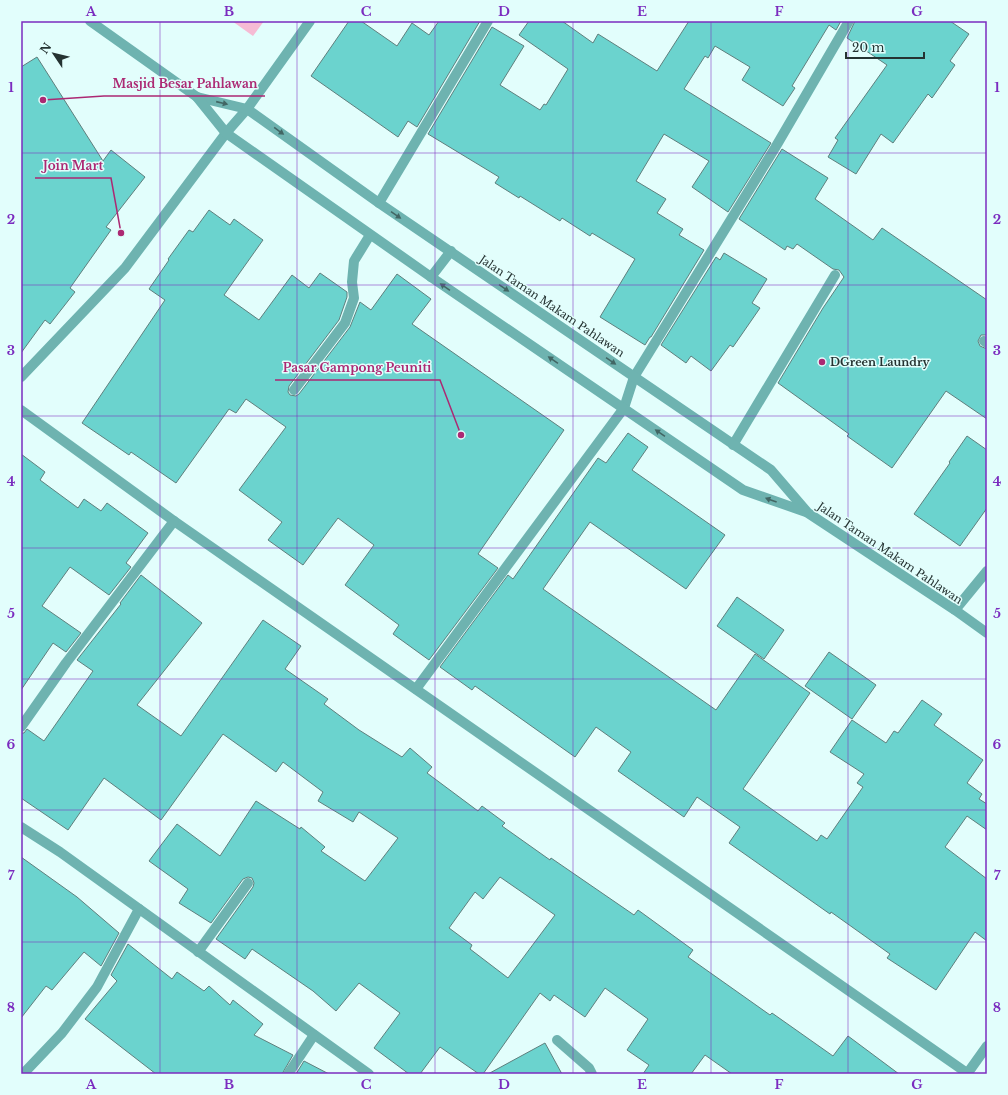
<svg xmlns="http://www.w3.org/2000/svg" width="1008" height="1095" viewBox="0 0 1008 1095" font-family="'Libre Baskerville',serif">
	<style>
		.green { fill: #f6bbd4 }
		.building { fill: #6bd3ce; stroke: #5f7f7d; fill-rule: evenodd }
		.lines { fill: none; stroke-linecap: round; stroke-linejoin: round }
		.service { stroke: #6eb3b0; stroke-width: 10 }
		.minor { stroke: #6eb3b0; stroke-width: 10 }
		.tertiary { stroke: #6eb3b0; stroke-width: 10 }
		.oneway { fill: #426664 }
		.grid { fill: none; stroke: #7b2cbf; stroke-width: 1; stroke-opacity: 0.55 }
		.poi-dot { fill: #ac2973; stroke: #e2fefc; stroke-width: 1.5 }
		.labels { text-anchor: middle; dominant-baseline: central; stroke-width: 3; stroke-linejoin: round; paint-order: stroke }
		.street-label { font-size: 11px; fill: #253332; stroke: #e2fefc }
		.poi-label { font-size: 11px; font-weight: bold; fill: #253332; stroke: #e2fefc; text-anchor: start }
		.leader { fill: none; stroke: #ac2973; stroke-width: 1.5 }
		.callout-dot { fill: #ac2973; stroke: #e2fefc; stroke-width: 1.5 }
		.callout-label { font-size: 12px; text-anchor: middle; font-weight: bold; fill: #ac2973; stroke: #e2fefc; stroke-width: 3; stroke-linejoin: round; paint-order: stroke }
		.neatline { fill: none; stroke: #7b2cbf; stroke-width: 1.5 }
		.grid-label { font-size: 13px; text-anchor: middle; font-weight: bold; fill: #7b2cbf }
	</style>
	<rect width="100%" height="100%" fill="#e2fefc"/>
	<!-- green -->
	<path class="green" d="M232,21H264L253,36Z"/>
	<!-- building -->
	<g class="building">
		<path d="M349,21H361L397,46L412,23L429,35L439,21H480L417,127L408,121L398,137L311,76Z"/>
		<path d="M529,21H562L593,43L598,34L657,71L689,21H841L836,30L829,25L792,86L795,88L783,106L742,80L750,67L715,46L708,58L705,56L684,89L771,143L728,212L692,187L709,161L664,134L636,181L666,199L657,213L683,229L679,235L704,250L651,337H650L645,345L600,317L635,259L592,233L590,236L562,218L560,221L520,196L519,198L495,183L499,177L428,134L492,27L524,46L500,85L540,110L544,104L546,105L568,69L519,35Z"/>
		<path d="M855,21H950L969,34L950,61L955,65L932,98L928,94L893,143L881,134L856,174L828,157L838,140L835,138L887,65L847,38Z"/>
		<path d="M37,57L103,161L111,150L145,177L106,227L111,230L70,288L75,292L50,324L45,320L21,353V67Z"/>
		<path d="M782,149L828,178L815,199L873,240L882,228L987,300V335H981L978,341L980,346L987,349V419L946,391L892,468L847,436L849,434L778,383L823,308L844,277L839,270L833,269L797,244L793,249L787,246L785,250L739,219Z"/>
		<path d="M209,210L230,225L234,219L263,240L224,295L259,320L292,275L309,288L320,273L347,292V297L339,320L289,386L288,392L290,395L296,396L299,394L350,327L360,302L371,310L397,274L431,299L412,324L564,430L478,554L498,568L429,660L393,634L399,625L345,585L374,545L338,518L303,565L268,540L282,522L239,490L286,427L246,399L236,413L229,409L176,483L131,452L129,455L82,423L165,300L149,289L169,260L168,259L189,230L193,232Z"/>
		<path d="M724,253L767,279L752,303L760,308L733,347L730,345L711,371L691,356L686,363L661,345L716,257L720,260Z"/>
		<path d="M628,433L648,447L632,470L725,535L686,589L590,522L543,589L716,710L755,654L810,693L743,789L817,841L821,835L827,839L863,787L857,783L864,774L830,752L852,720L886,743L894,731L898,733L922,700L942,714L934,725L983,760L967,783L982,794L979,799L987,804V830L967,816L945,847L987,879V941L975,932L936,990L887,958L890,954L831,912L830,914L729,843L740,827L697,797L684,817L618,771L631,752L596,727L575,757L475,686L472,690L440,667L508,575L513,579L598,458L606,463Z"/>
		<path d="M967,436L987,450V508L960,546L914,514L950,463L949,462Z"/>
		<path d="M21,454L45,472L40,480L78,508L84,499L101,511L107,503L148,533L126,563L131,567L109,595L70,567L42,606L81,633L66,652L53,643L21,690Z"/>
		<path d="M141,575L202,623L137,705L181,736L263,620L301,646L285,669L328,699L324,704L359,730L402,757L410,748L432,767L427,773L478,811L482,806L505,823L502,826L550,860L551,858L634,915L638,910L693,950L688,957L770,1015L772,1013L833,1056L848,1036L899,1074H732L705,1055L691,1074H643L649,1065L627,1050L648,1019L605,988L585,1017L554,995L550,1001L540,993L483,1074H479L440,1047L420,1074H409L374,1048L400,1013L359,983L336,1011L313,991L252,949L245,959L216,939L253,887L254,883L252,878L248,877L243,879L211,923L179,903L188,889L149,861L177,824L220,856L256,801L300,829L301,827L325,847L321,851L365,881L398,838L359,812L353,822L318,801L323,792L283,762L276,772L223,734L161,820L104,778L68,830L21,798V733H24L27,729L44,741L93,671L77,660L121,604L120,603ZM500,877L555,915L508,978L470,949L472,945L449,928L475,892L483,899Z"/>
		<path d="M737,597L784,630L764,659L717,626Z"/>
		<path d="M829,652L876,685L852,719L805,686Z"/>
		<path d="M21,857L77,897L119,933L101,966L84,952L52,990L46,986L21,1018Z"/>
		<path d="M128,944L172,979L177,972L204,991L209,986L230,1005L233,1000L263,1024L254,1035L293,1055L282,1074H156L85,1019L117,981L111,975Z"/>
		<path d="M545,1043L562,1074H488Z"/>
		<path d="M304,1061L329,1074H296Z"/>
	</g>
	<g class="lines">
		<!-- service -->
		<g class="service">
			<path d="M294,390L345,323L354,298L352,282L354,261L370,235"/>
			<path d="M557,1040L589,1068L592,1074"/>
		</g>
		<!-- minor -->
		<g class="minor">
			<path d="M379,203L488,21"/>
			<path d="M984,341L987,343"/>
			<path d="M21,377L125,268L226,133L247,109L310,21"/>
			<path d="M21,410L174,521L967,1073"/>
			<path d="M733,445L835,275"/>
			<path d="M416,689L624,408L634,377L775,148L849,21"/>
			<path d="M21,727L66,663L174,521"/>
			<path d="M21,827L60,852L369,1074"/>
			<path d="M198,952L248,883"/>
			<path d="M23,1074L62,1033L97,987L139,909"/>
			<path d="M288,1074L314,1035"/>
		</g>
		<!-- tertiary -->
		<g class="tertiary">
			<path d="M90,21L197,97L247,109L379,203L771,470L808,513L955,610L987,633"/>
			<path d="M197,97L226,133L431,277L743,490L806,512"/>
			<path d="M431,277L451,251"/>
			<path d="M955,610L987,571"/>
			<path d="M967,1074L987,1046"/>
		</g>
	</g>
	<!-- one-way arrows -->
	<defs><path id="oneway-solid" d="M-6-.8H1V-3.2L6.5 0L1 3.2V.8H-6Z"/></defs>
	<g class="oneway">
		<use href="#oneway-solid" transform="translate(222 103) rotate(13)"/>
		<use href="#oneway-solid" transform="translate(279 131) rotate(36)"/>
		<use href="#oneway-solid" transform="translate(396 215) rotate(34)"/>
		<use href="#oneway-solid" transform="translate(445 287) rotate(-146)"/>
		<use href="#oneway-solid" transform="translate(504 288) rotate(34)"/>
		<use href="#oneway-solid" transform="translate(553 360) rotate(-146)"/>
		<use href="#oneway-solid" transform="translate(611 361) rotate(34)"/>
		<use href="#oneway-solid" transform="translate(660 433) rotate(-146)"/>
		<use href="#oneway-solid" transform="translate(771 500) rotate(-160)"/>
	</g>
	<!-- grid -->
	<path class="grid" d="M160,21V1074M297,21V1074M435,21V1074M573,21V1074M711,21V1074M848,21V1074M21,153H987M21,285H987M21,416H987M21,548H987M21,679H987M21,810H987M21,942H987"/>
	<!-- markers -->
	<circle class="poi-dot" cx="822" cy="362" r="4"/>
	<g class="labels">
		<!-- street labels -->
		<g class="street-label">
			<text transform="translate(552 306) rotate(34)">Jalan Taman Makam Pahlawan</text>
			<text transform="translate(890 553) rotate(34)">Jalan Taman Makam Pahlawan</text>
		</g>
		<!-- poi labels -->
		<g class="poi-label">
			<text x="830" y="362">DGreen Laundry</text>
		</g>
	</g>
	<!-- callouts -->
	<path class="leader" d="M43 100L104 96H265M121 233L111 178H35M461 435L440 380H275"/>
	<g class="callout-dot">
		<circle cx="43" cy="100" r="4"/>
		<circle cx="121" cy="233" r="4"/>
		<circle cx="461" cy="435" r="4"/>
	</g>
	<g class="callout-label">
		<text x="185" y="88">Masjid Besar Pahlawan</text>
		<text x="73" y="170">Join Mart</text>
		<text x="357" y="372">Pasar Gampong Peuniti</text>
	</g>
	<!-- border -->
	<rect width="1008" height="1095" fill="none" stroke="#e2fefc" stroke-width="44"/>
	<!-- north arrow -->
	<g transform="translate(54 54) rotate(305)" stroke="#e2fefc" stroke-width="3" paint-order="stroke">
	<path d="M0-3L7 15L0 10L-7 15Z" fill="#253332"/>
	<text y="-6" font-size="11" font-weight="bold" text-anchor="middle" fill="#253332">N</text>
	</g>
	<!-- scale -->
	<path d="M846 52v6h78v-6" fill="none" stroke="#253332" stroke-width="2"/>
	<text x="852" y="52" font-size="12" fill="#253332" stroke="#e2fefc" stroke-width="3" paint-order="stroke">20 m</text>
	<rect x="22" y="22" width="964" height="1051" class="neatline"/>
	<g class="grid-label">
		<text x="91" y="16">A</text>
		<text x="229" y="16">B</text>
		<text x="366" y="16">C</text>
		<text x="504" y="16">D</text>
		<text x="642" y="16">E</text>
		<text x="779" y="16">F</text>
		<text x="917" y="16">G</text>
		<text x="11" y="92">1</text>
		<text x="997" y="92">1</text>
		<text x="11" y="224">2</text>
		<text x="997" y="224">2</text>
		<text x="11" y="355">3</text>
		<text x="997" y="355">3</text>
		<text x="11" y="486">4</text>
		<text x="997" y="486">4</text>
		<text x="11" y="618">5</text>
		<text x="997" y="618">5</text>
		<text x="11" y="749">6</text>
		<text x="997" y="749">6</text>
		<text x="11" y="880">7</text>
		<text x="997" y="880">7</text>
		<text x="11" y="1012">8</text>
		<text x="997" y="1012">8</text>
		<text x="91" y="1089">A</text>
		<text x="229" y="1089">B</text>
		<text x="366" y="1089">C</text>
		<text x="504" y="1089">D</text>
		<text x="642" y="1089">E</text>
		<text x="779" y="1089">F</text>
		<text x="917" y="1089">G</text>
	</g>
</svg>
